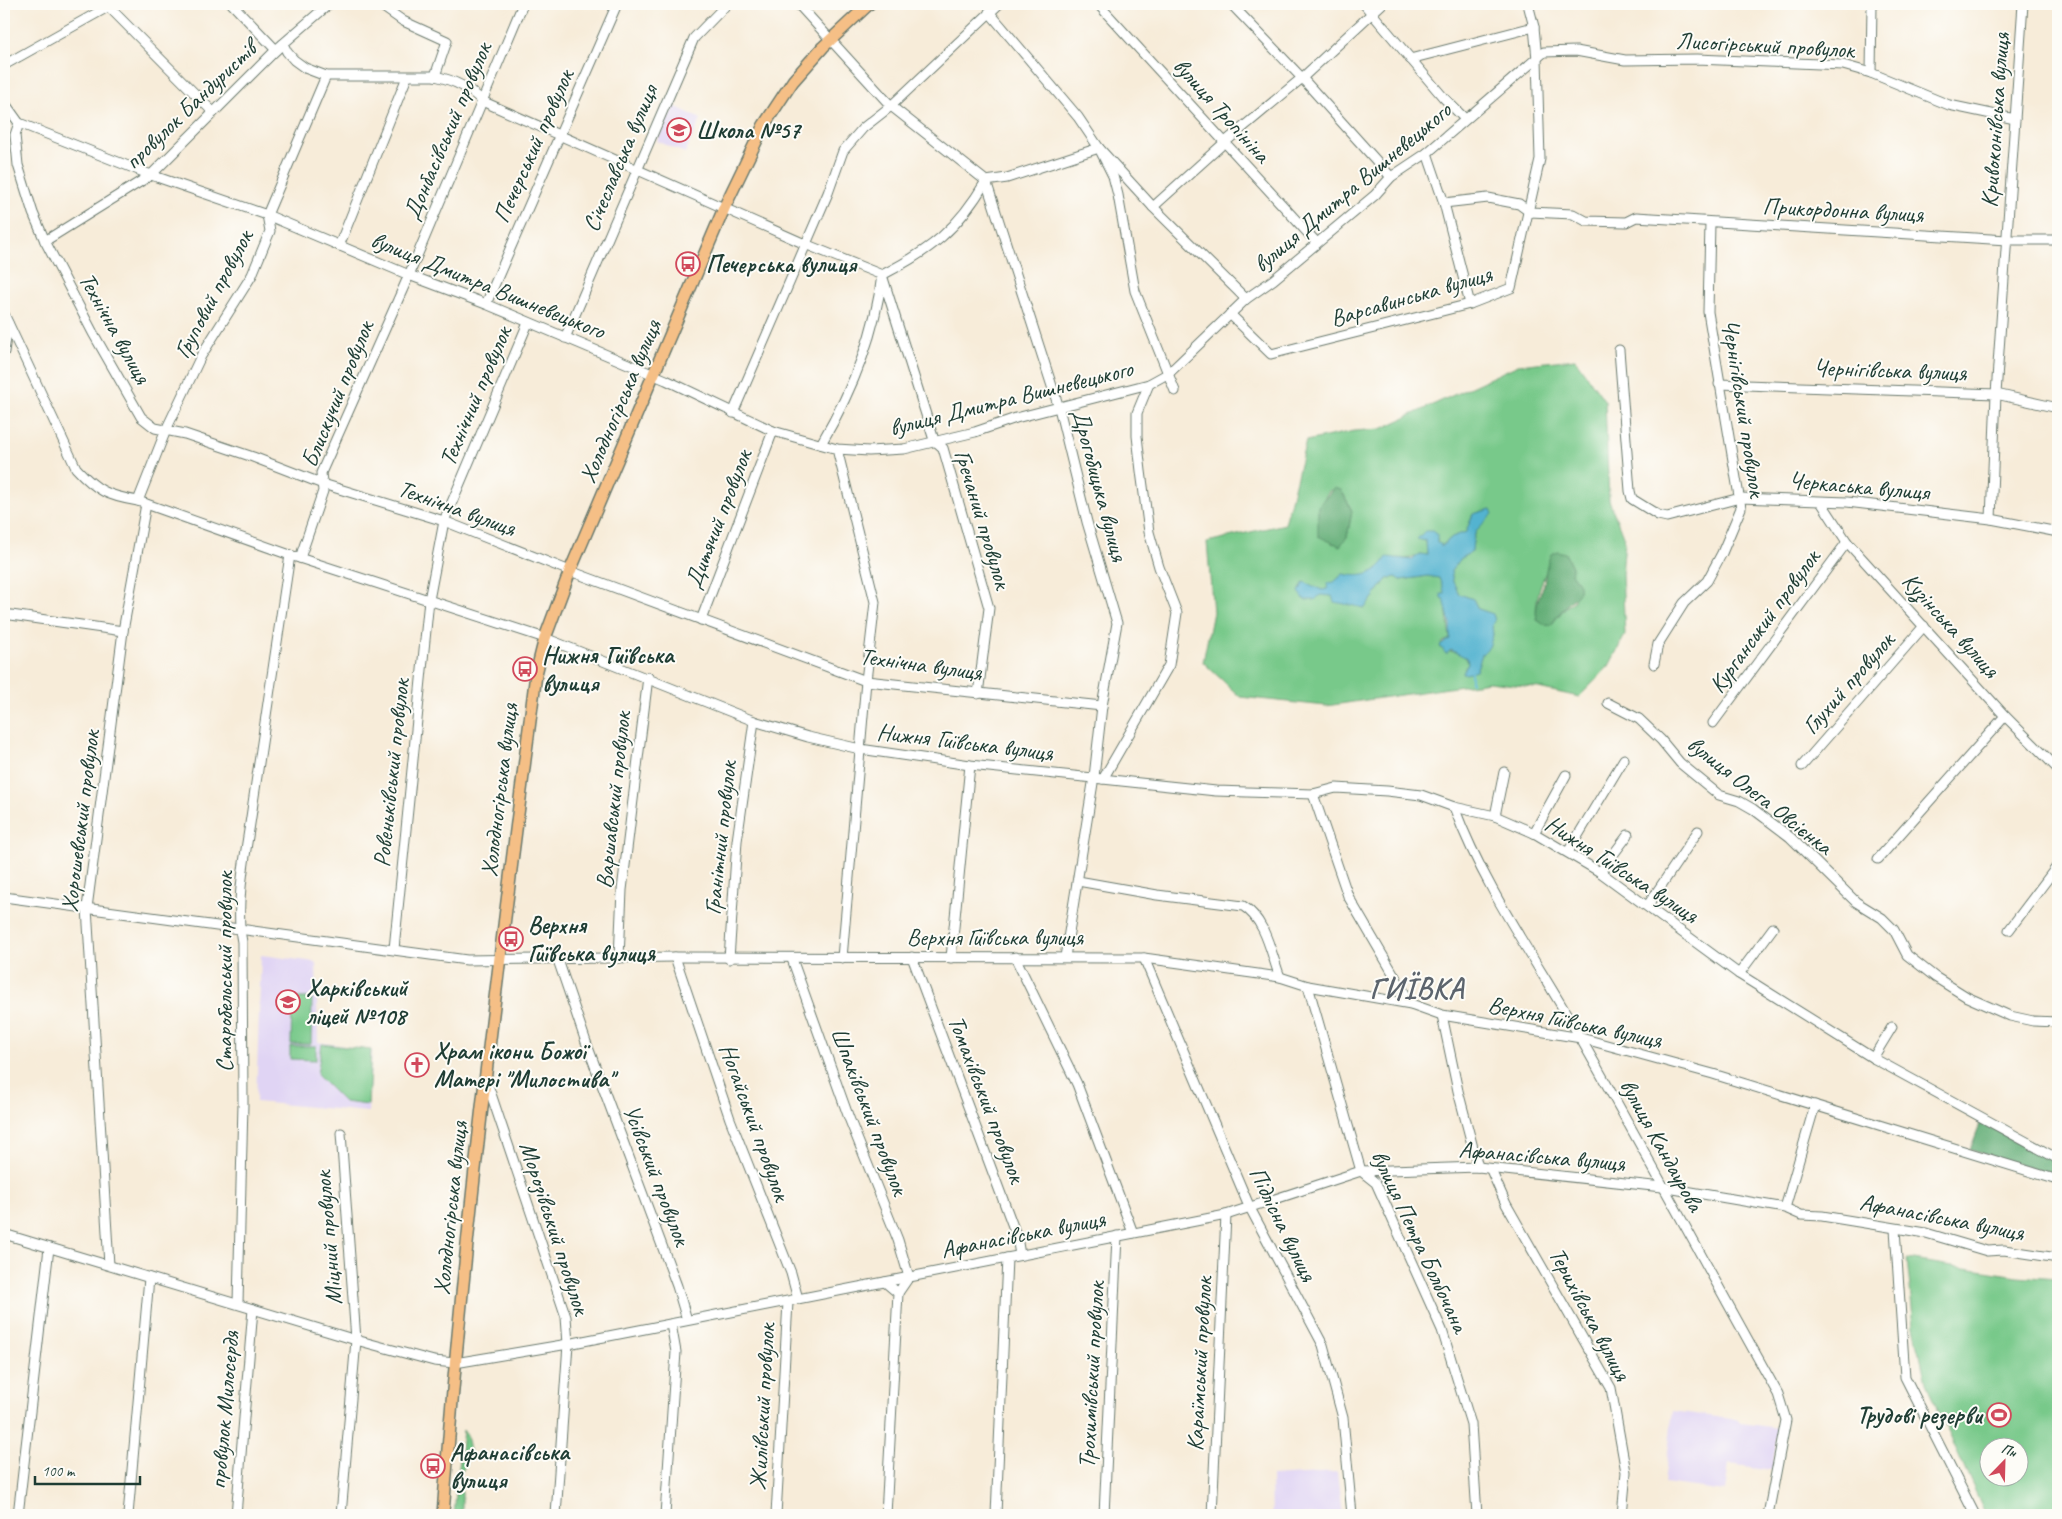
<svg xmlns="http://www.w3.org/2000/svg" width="2062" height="1519" viewBox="0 0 2062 1519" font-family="Caveat,sans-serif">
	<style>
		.built { fill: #e0d4f4 }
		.green { fill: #78c98a; stroke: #4c835f; fill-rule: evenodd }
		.forest { fill: #62ad76; stroke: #407555 }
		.water { fill: #52b3d0; stroke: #387882 }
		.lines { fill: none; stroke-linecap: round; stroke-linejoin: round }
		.stream { stroke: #52b3d0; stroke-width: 2 }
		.minor-casing { stroke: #6b7a6e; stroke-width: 11 }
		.major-casing { stroke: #6b7a6e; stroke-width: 14 }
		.minor { stroke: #fff; stroke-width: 9 }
		.major { stroke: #f5bf86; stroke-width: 11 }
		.labels { text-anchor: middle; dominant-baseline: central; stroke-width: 4; stroke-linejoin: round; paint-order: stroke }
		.street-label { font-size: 24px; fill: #1f3d34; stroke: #fdfcf7 }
		.poi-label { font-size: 24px; font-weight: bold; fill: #1f3d34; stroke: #fdfcf7; text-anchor: start }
		.district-label { font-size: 29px; font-weight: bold; letter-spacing: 1px; fill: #5c646d; stroke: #fdfcf7 }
	</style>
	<rect width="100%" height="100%" fill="#fdfcf7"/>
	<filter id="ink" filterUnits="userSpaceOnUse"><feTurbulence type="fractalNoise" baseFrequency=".02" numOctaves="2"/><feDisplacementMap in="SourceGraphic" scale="10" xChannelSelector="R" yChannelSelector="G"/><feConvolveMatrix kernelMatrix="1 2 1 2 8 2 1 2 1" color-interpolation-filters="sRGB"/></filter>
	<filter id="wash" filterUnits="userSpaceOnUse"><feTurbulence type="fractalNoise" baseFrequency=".0096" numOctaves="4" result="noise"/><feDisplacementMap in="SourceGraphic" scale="20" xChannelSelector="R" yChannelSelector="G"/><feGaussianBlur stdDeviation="1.12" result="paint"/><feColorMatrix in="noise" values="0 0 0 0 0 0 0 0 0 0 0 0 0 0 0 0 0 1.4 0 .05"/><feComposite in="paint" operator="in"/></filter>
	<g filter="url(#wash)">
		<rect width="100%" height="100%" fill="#f7ecd9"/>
		<!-- built -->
		<g class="built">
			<path d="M674,106L701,119L685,153L657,141Z"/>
			<path d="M261,955L316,962L318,1042L372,1050L368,1112L256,1102Z"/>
			<path d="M1673,1411L1738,1420L1740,1423L1778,1428L1772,1470L1729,1464L1725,1491L1664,1483Z"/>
			<path d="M1337,1472L1342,1515H1272L1271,1476Z"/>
		</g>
		<!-- green -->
		<g class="green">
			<path d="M1575,359L1605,401L1609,500L1625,541L1622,574L1625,635L1609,666L1579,697L1534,687L1489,682L1326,706L1240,697L1203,662L1213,612L1207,542L1285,524L1306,441L1354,431L1381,429L1518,365ZM1330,490L1343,493L1352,511L1347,537L1333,544C1314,526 1314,510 1330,490ZM1491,509C1481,528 1473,528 1472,552L1462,557L1451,571L1453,582L1459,594L1473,599L1478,609L1493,614L1495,621L1492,625L1493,635L1489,647L1482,654L1476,671L1471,672L1464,668L1468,663C1464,648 1449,655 1440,647L1443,642L1450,639L1444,588L1439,578L1428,576L1401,580L1396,577L1387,579L1365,608L1332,595L1299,592L1304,582L1322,590L1327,589L1343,574C1373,580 1368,572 1390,560C1400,555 1408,563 1420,554L1427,556L1426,541L1422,540H1438L1436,543L1440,547L1452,537L1466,532L1473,514ZM1558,551L1565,554L1572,567L1571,575L1577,580L1574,601L1565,608L1551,625L1537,620C1533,598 1545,569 1558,551Z"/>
			<path d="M292,998H312L311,1044H291Z"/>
			<path d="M322,1044L371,1050L368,1105L344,1102L317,1075Z"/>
			<path d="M290,1046H316V1060L290,1059Z"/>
			<path d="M1907,1259L2017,1276L2057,1279L2058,1277V1515H1986L1926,1383L1914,1327ZM2020,1446V1476H1990V1446Z"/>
			<path d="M463,1430C474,1445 469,1463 458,1477Z"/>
			<path d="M458,1489L462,1491V1515H454L456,1492Z"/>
		</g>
		<!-- forest -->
		<g class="forest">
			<path d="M1334,488L1341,490L1352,511L1347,537L1340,546L1318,536V506Z"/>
			<path d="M1557,551L1565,553L1572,567L1571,575C1589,590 1574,597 1563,609C1559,614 1555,620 1551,625L1543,624L1537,620C1534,601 1542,595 1545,578C1546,569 1547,563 1551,554Z"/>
			<path d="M1981,1121L2058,1163V1176L1970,1150Z"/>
		</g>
		<!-- water -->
		<path class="water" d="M1491,509L1493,514C1478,529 1473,529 1472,552L1462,557L1451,571L1453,582L1459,594L1473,599L1478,609L1493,614L1495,621L1492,625L1493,635L1489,647L1482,654L1476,671L1467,674L1462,673L1468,663L1467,658L1451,650L1446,654L1440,646L1450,639V624L1444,599L1441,598V594H1445L1439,578L1428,576L1401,580L1396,577L1387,579L1365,608L1334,602L1332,596L1320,595L1315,600H1305L1299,592L1304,582L1322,590L1327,589L1328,583L1334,582L1343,574C1363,578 1376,575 1387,557L1412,560L1420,554L1427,555L1426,541L1417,539L1425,531H1433L1437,534V543L1441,544V547L1452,537L1466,532L1473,514Z"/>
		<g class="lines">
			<!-- stream -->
			<path class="stream" d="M1471,682V669"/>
		</g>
	</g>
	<g filter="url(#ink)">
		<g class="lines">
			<!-- minor casing -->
			<g class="minor-casing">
				<g id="minor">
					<path d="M232,4L276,50"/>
					<path d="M379,4L403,21L447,41L435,76"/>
					<path d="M798,4L891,106L986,181L1059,408L1087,522L1117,623L1102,706L1094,777L1065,957"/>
					<path d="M1098,4L1317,243"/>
					<path d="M1231,4L1302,78L1391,177"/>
					<path d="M1364,4L1443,97L1465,119"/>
					<path d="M109,7L213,112"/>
					<path d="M989,12L1078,117L1099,148L1153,207L1246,299"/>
					<path d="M283,44L287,52L294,60L305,68L326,76H435C453,80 469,87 482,101L805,244L882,275L934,440L943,448L989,608L978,694"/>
					<path d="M1410,59L1534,27"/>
					<path d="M4,65L113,4"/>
					<path d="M1871,73L1872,4"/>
					<path d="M4,102L19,123L15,135L18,165L33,213L45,241L93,333L141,417L155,428L185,434L253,457L323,484L444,521L570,571L866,681L1102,706"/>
					<path d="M19,123L151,175L267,215L409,275L486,304L666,380L773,431L837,449L869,451L904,449L975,432L1016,418L1149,384L1169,373L1246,299L1273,280L1375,195L1391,177L1427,153L1544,52L1576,51L1625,60L1697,59L1843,65L1871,73L1949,105L2015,119"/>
					<path d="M1427,153L1444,203L1470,304"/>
					<path d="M1444,203L1488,198L1519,204L1530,212L1573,214L1586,221L1626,222L1636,217L2007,240H2058"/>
					<path d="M1153,207L1224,143L1302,78L1382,4"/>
					<path d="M45,241L151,175L276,50L329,4"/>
					<path d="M339,246L407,77"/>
					<path d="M486,304L617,4"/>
					<path d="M4,314L76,468C97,491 108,496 138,501L290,555L545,638L754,721L808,737L860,749L970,765L1216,791L1313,794L1336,788L1387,791L1421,795L1454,807L1495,816L1534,833L1600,872L1739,974L1873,1058L2058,1159"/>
					<path d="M1230,314L1271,354L1470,304L1511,288L1540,159L1537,59L1534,27L1528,4"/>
					<path d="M565,338L694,38L727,4"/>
					<path d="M1619,350L1630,491L1632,499L1658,515L1667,517L1740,498L1847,502L1991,519L2058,532"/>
					<path d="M4,352L8,323"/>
					<path d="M1719,384L1996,394L2058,408"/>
					<path d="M733,413L828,193L843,151L863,128L891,106L999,4"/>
					<path d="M821,444C852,391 875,336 882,275C931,250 958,229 986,181L1007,178L1099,148L1113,176L1118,195L1135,291L1175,391"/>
					<path d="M837,449L875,602L866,681L842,958"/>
					<path d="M138,501L166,430L201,356L252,275L270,231L267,215L326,76"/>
					<path d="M1821,502L1847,542L2005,716L2058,769"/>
					<path d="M1991,519L1996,394L2023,4"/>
					<path d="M300,558L323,491L321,473L409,275L523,4"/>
					<path d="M4,614L123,631"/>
					<path d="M701,620L773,431"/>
					<path d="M1654,664L1658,644L1684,603L1707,581L1722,553L1741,508L1708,312L1710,223"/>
					<path d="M1608,703L1639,719L1661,740L1680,763L1719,795L1739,801L1753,809L1790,837L1856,902L1882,918L1894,930L1907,955L1935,977L1967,997L2010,1016L2033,1021L2058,1022"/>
					<path d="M1713,723L1847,542"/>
					<path d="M1802,766L1924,626"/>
					<path d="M1103,779L1169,665L1177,613L1159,567L1149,532L1141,471L1137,436V413L1149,384"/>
					<path d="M1313,794L1348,896L1411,1004"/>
					<path d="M1454,807C1485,890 1538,963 1581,1039C1648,1157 1712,1276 1778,1394L1786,1420L1768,1515"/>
					<path d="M1495,816L1504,772"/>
					<path d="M1534,833L1566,775"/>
					<path d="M1568,852L1624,759"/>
					<path d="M1878,859L2005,716"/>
					<path d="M1600,872L1628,835"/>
					<path d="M1078,881L1157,895L1243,906C1266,920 1271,954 1280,977"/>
					<path d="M4,897L467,960L675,957L1144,958L1280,977L1308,986L1411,1004L1442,1015L1581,1038L1713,1074L2058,1180"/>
					<path d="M1648,905L1698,831"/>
					<path d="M2009,930L2058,865"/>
					<path d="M394,949L429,600L444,521L528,323"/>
					<path d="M675,957L730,1119L791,1273L798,1299"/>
					<path d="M912,957L1017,1237L1020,1255"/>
					<path d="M1015,957L1077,1084L1133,1233"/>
					<path d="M619,958L622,890L648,677"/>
					<path d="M951,958L970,765"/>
					<path d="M1144,958L1250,1208L1323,1345L1343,1418L1352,1515"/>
					<path d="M729,959L737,841L754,721"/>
					<path d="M792,959L849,1118L898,1240L909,1277L898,1293"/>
					<path d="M558,960L586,1042L677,1286L687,1320"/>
					<path d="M1739,974L1773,928"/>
					<path d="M1308,986L1361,1171L1376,1183L1442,1330L1471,1424L1477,1515"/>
					<path d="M1442,1015L1458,1091L1478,1167"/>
					<path d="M1873,1058L1892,1027"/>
					<path d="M486,1079L566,1317L568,1344L556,1515"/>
					<path d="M341,1133L356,1340L341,1515"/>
					<path d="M1491,1170L1506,1204L1611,1388L1626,1472L1622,1515"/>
					<path d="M1785,1208L1815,1105"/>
					<path d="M1895,1229L1905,1377L1975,1515"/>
					<path d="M4,1234L356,1340L434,1361L455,1363L568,1344L1226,1215L1361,1171L1478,1167L1662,1187L1785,1208L1801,1215L1822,1216L1926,1233L1987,1251L2004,1250L2058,1258"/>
					<path d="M109,1265L87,908L123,631L146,504"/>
					<path d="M885,1282L898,1293L886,1515"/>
					<path d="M238,1303L243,1104L242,942C234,903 248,843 253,803C266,720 278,637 290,555"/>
					<path d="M18,1515L49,1248"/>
					<path d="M128,1515L149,1278"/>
					<path d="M236,1515L253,1309"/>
					<path d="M665,1515L676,1352L671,1324"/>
					<path d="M776,1515L788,1302"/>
					<path d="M996,1515L1007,1258"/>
					<path d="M1104,1515L1117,1236"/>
					<path d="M1212,1515L1226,1215"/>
				</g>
			</g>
			<!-- major casing -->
			<g class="major-casing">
				<path id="major" d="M443,1515C463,1234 500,954 536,674L545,638L570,571L725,206L764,125L793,81L823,47L869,4"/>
			</g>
			<!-- minor -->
			<use href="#minor" class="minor"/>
			<!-- major -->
			<use href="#major" class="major"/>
		</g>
	</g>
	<!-- icons -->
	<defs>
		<g id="school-ring" transform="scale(1.25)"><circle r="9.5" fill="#fdfcf7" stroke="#d1495b" stroke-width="1.5"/><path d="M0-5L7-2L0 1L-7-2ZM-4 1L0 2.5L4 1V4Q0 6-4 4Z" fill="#d1495b"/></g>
		<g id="bus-ring" transform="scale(1.25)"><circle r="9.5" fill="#fdfcf7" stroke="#d1495b" stroke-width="1.5"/><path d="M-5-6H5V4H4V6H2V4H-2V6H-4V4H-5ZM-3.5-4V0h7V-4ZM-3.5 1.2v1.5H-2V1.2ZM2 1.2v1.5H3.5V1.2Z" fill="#d1495b"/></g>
		<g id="church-ring" transform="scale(1.25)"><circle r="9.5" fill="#fdfcf7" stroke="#d1495b" stroke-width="1.5"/><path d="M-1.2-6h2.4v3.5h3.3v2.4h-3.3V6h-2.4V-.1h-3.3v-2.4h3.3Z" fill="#d1495b"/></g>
		<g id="stadium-ring" transform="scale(1.25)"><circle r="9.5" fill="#fdfcf7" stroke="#d1495b" stroke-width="1.5"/><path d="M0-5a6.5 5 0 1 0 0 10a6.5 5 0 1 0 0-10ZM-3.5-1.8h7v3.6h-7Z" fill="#d1495b"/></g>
	</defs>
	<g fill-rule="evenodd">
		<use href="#school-ring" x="679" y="130"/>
		<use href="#bus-ring" x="688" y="264"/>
		<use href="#bus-ring" x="525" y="669"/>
		<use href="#bus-ring" x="511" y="939"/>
		<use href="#school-ring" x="288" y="1002"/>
		<use href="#church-ring" x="417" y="1065"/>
		<use href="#stadium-ring" x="1999" y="1415"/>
		<use href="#bus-ring" x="433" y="1466"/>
	</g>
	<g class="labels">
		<!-- street labels -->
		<g class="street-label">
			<text transform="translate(1765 45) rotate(3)">Лисогірський провулок</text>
			<text transform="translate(190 105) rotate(-44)">провулок Бандуристів</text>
			<text transform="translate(1222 110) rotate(48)">вулиця Тропініна</text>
			<text transform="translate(1995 120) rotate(-86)">Кривоконівська вулиця</text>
			<text transform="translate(447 131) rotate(-67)">Донбасівський провулок</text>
			<text transform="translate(533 146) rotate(-66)">Печерський провулок</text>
			<text transform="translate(620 158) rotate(-67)">Січеславська вулиця</text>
			<text transform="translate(1352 187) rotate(-40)">вулиця Дмитра Вишневецького</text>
			<text transform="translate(1843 210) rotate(3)">Прикордонна вулиця</text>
			<text transform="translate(488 285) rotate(22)">вулиця Дмитра Вишневецького</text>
			<text transform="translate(213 294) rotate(-62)">Груповий провулок</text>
			<text transform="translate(1411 296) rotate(-16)">Варсавинська вулиця</text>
			<text transform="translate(115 328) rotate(61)">Технічна вулиця</text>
			<text transform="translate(1890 370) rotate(2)">Чернігівська вулиця</text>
			<text transform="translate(337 394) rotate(-68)">Блискучий провулок</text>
			<text transform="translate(475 396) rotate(-67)">Технічний провулок</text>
			<text transform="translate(1011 398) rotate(-14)">вулиця Дмитра Вишневецького</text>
			<text transform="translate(620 401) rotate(-67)">Холодногірська вулиця</text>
			<text transform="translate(1744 408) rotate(81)">Чернігівський провулок</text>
			<text transform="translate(1100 485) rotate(75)">Дрогобицька вулиця</text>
			<text transform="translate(1859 486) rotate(5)">Черкаська вулиця</text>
			<text transform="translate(457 508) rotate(20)">Технічна вулиця</text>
			<text transform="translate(718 519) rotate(-69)">Дитячий провулок</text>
			<text transform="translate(983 519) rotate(73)">Гречаний провулок</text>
			<text transform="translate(1764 621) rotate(-54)">Курганський провулок</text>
			<text transform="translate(1951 625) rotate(48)">Кузінська вулиця</text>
			<text transform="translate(921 664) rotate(8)">Технічна вулиця</text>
			<text transform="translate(1848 683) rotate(-49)">Глухий провулок</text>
			<text transform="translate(965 742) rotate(7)">Нижня Гиївська вулиця</text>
			<text transform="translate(391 773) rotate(-84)">Ровеньківський провулок</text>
			<text transform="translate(499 790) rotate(-83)">Холодногірська вулиця</text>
			<text transform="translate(1760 795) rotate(38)">вулиця Олега Овсієнка</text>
			<text transform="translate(613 800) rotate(-84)">Варшавський провулок</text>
			<text transform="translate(80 821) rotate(-83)">Хорошевський провулок</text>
			<text transform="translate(720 838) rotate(-84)">Гранітний провулок</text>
			<text transform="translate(1622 869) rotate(33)">Нижня Гиївська вулиця</text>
			<text x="995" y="937">Верхня Гиївська вулиця</text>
			<text transform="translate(224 972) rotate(-90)">Старобельський провулок</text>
			<text transform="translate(1575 1022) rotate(12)">Верхня Гиївська вулиця</text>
			<text transform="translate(987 1099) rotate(69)">Томахівський провулок</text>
			<text transform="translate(870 1111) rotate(69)">Шпаківський провулок</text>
			<text transform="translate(755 1122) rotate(70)">Ногайський провулок</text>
			<text transform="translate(1662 1145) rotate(61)">вулиця Кандаурова</text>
			<text transform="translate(1542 1156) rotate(5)">Афанасівська вулиця</text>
			<text transform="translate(657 1175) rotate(69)">Усівський провулок</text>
			<text transform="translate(450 1208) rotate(-84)">Холодногірська вулиця</text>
			<text transform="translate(1942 1217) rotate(11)">Афанасівська вулиця</text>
			<text transform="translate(1283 1224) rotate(64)">Підлісна вулиця</text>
			<text transform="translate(555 1228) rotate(72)">Морозівський провулок</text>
			<text transform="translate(1023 1234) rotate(-11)">Афанасівська вулиця</text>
			<text transform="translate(328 1238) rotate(-95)">Міцний провулок</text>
			<text transform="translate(1420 1241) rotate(65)">вулиця Петра Болбочана</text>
			<text transform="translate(1590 1314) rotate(62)">Терихівська вулиця</text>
			<text transform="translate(1199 1364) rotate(-87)">Караїмський провулок</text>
			<text transform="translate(1091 1375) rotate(-87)">Трохимівський провулок</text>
			<text transform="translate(762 1407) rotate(-87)">Жилівський провулок</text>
			<text transform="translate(224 1410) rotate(-85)">провулок Милосердя</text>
		</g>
		<!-- poi labels -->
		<g class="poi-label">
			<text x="696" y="130">Школа №57</text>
			<text x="706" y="264">Печерська вулиця</text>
			<text x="542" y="655">Нижня Гиївська<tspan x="542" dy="28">вулиця</tspan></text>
			<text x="528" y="925">Верхня<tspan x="528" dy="28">Гиївська вулиця</tspan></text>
			<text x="306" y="988">Харківський<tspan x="306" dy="28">ліцей №108</tspan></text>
			<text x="434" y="1051">Храм ікони Божої<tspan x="434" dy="28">Матері "Милостива"</tspan></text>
			<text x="1982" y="1415" text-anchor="end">Трудові резерви</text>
			<text x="450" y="1452">Афанасівська<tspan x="450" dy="28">вулиця</tspan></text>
		</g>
		<!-- district labels -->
		<g class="district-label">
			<text x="1417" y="988">ГИЇВКА</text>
		</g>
	</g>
	<!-- margin -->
	<rect width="2062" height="1519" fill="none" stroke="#fdfcf7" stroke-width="20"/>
	<!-- north arrow -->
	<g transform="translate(2004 1462) rotate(23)"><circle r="24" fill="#fdfcf7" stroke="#a4b0a9"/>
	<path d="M0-4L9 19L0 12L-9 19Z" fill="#d1495b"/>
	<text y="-8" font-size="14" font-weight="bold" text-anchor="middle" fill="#1f3d34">Пн</text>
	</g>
	<!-- scale -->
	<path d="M35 1476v8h105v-8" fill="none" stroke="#1f3d34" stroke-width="2.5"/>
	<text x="42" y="1476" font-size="15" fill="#1f3d34" stroke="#fdfcf7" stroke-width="4" paint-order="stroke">100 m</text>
</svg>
